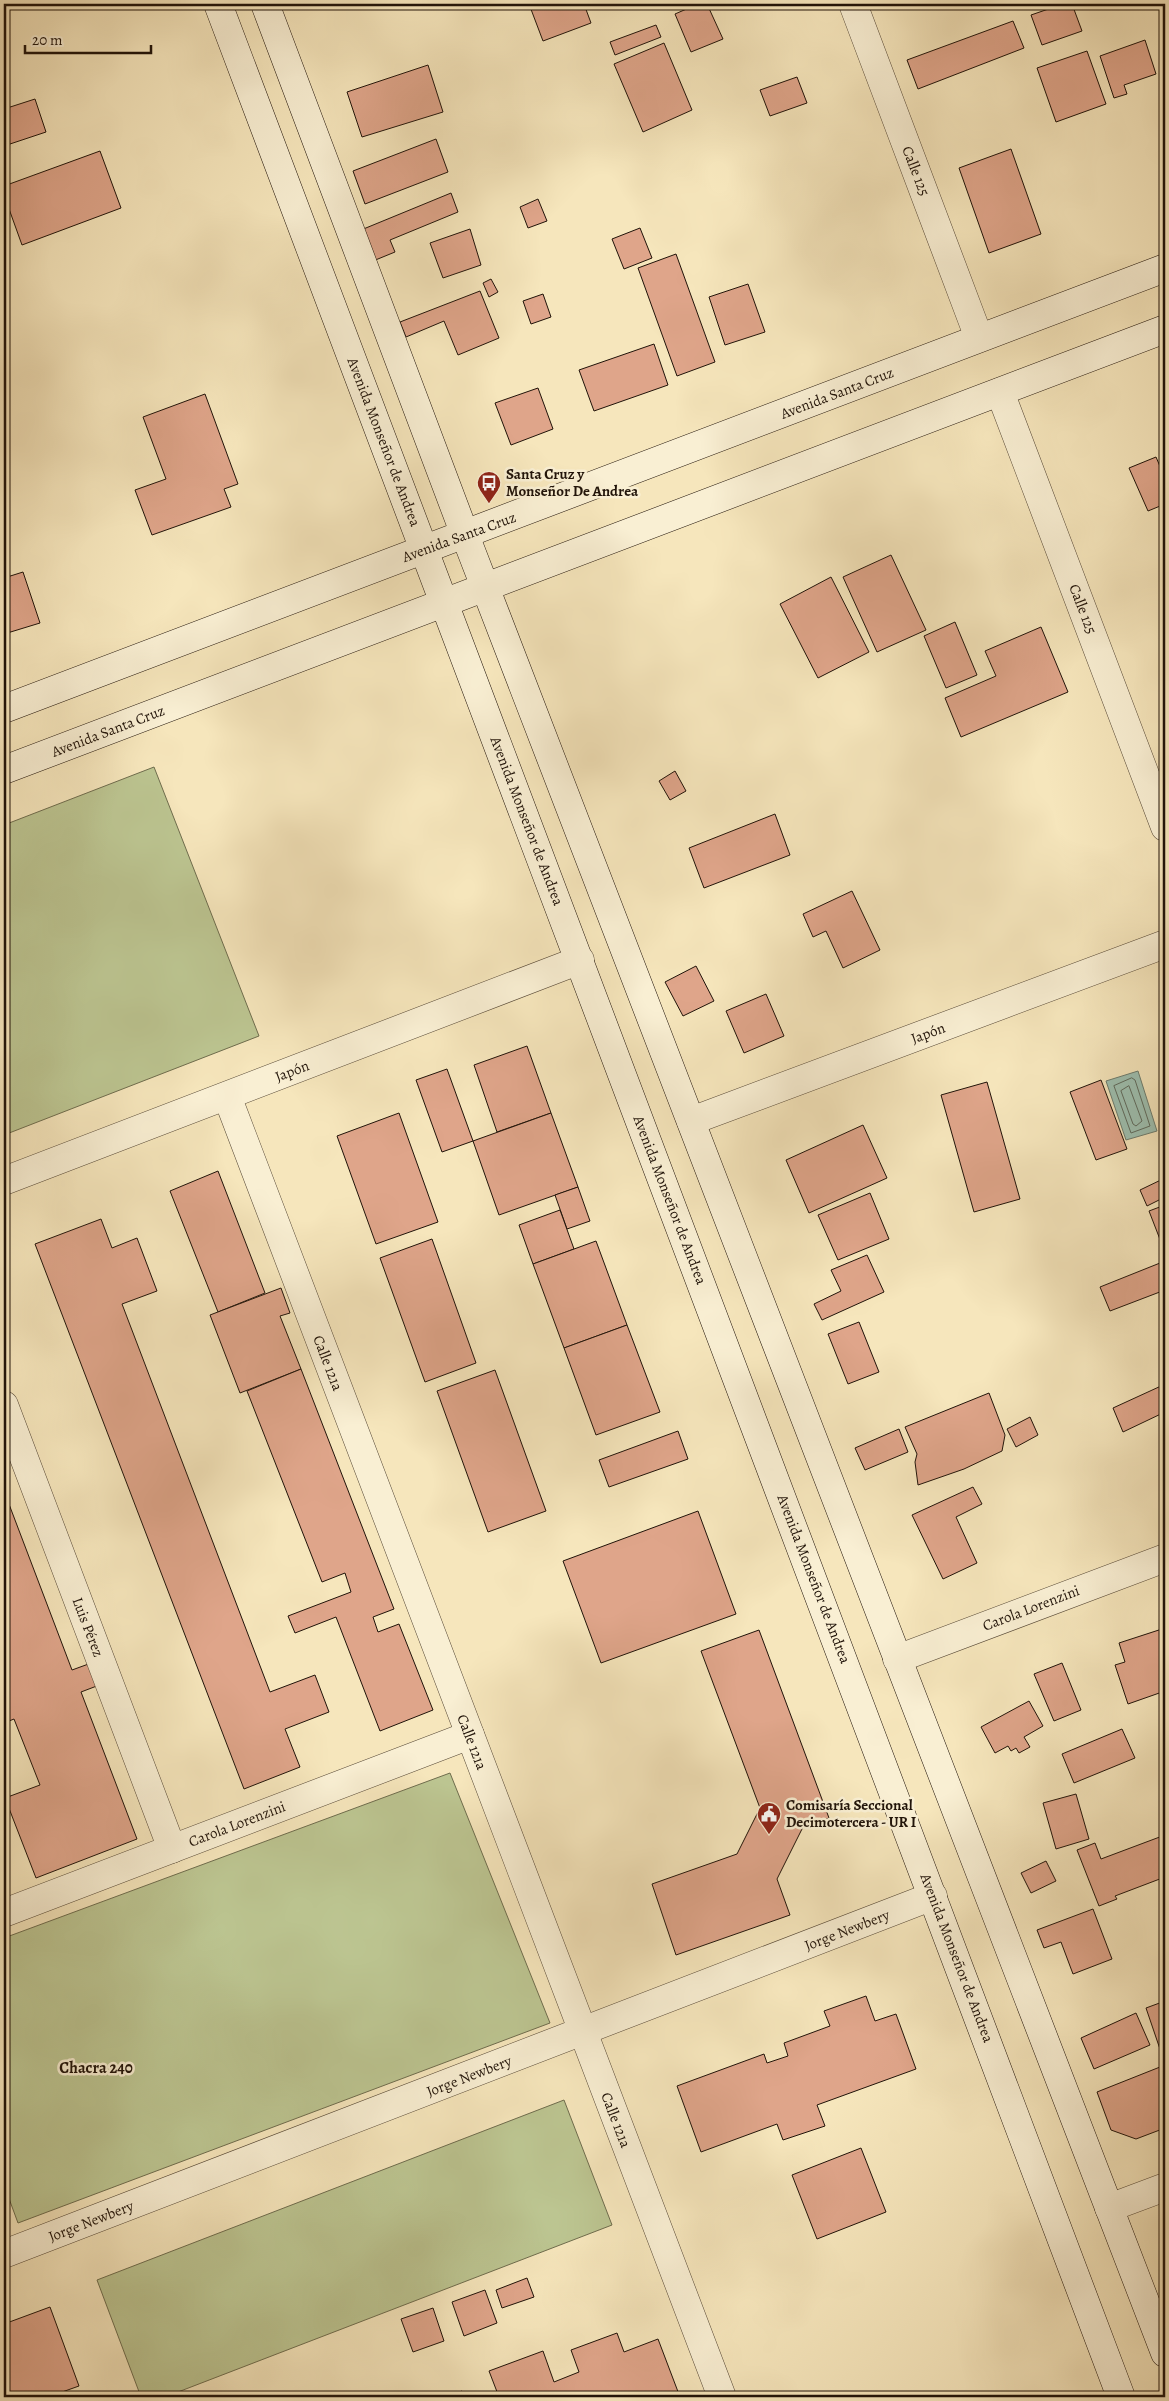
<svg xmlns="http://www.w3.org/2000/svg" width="1169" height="2401" viewBox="0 0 1169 2401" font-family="Alegreya,serif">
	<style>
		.green { fill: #bcc591; stroke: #6e6c4d }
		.water { fill: #9dc0b1; stroke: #6b7b6e }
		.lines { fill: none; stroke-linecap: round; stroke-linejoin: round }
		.shore { stroke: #5e6a5d; stroke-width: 1 }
		.building { fill: #dfa58a; stroke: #201309 }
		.street-casing { stroke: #564836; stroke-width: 29 }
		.secondary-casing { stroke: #201309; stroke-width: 29 }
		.street { stroke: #f9efd3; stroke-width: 28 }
		.secondary { stroke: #f9efd3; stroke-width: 28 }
		.labels { text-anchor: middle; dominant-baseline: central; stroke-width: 5; stroke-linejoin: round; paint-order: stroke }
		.street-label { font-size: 15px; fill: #201309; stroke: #f9efd3 }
		.poi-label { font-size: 15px; font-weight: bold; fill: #201309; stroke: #f9efd3; text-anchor: start }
		.neighbourhood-label { font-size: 16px; font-weight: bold; fill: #201309; stroke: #f9efd3 }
	</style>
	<rect width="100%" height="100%" fill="#f6e6bc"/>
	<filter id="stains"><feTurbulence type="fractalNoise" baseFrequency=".004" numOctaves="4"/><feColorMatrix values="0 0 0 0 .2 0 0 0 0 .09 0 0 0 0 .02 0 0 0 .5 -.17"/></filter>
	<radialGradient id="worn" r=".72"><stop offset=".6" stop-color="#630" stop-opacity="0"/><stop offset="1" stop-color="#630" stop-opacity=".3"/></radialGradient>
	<!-- green -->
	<g class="green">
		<path d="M154,767L259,1036L4,1135V825Z"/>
		<path d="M450,1773L550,2023L18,2223L4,2185V1938Z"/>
		<path d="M564,2100L612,2225L165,2397H141L97,2280Z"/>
	</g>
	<!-- water -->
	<path class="water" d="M1138,1071L1157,1131L1126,1140L1106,1081Z"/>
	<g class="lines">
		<!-- shore -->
		<g class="shore">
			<path d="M1132,1078L1135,1080L1150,1126L1131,1133L1114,1086Z"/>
			<path d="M1129,1086L1142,1121L1136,1126L1133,1124L1121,1091Z"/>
		</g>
	</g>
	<!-- building -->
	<g class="building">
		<path d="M529,4H584L591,23L543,41Z"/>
		<path d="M673,4H687L676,9Z"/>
		<path d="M698,4H707L723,39L691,52L675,14Z"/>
		<path d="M1063,4H1072L1082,31L1042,45L1031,15Z"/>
		<path d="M1013,21L1024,48L918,89L907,60Z"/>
		<path d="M656,25L661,37L615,55L610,42Z"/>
		<path d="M1145,40L1156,74L1124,85L1127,94L1114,98L1100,56Z"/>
		<path d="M664,43L692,110L643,132L614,64Z"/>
		<path d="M1087,51L1106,104L1056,122L1037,68Z"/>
		<path d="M428,65L443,112L362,137L347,92Z"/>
		<path d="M797,77L807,103L770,116L760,90Z"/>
		<path d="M35,99L46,132L4,146V109Z"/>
		<path d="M436,139L448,172L365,204L353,171Z"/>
		<path d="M1011,149L1041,234L989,253L959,168Z"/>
		<path d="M100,151L121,208L22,245L4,195V186Z"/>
		<path d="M451,193L458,212L390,240L395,252L373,261L361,230Z"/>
		<path d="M538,199L547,221L528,228L520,207Z"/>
		<path d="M640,228L652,258L624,269L612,239Z"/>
		<path d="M470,229L481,265L443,278L430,243Z"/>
		<path d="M676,254L715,362L677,376L638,268Z"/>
		<path d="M491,279L498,292L489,297L483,283Z"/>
		<path d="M748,284L765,332L725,345L709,297Z"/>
		<path d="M480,291L499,338L458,355L444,321L406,337L400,322Z"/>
		<path d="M543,294L551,317L531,324L523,301Z"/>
		<path d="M654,344L668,385L594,411L579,370Z"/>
		<path d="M538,388L553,429L511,445L495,403Z"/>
		<path d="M205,394L238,484L224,489L231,507L152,535L135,490L166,479L143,417Z"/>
		<path d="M1156,457L1165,478V504L1148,511L1129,468Z"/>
		<path d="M891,555L926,630L877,652L843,577Z"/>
		<path d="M23,572L40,623L4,634V578Z"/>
		<path d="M831,577L869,652L818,678L780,604Z"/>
		<path d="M955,622L977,675L946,688L924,636Z"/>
		<path d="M1041,627L1068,692L961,737L945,698L996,676L985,651Z"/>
		<path d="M675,771L686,791L670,800L659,781Z"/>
		<path d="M775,814L790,855L704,888L689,848Z"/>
		<path d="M852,891L880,950L843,968L826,931L813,937L803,914Z"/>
		<path d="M696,966L714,1001L683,1016L665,982Z"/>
		<path d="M766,994L784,1036L744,1053L726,1011Z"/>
		<path d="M527,1046L551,1113L497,1132L474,1065Z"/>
		<path d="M447,1069L473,1141L442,1152L416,1080Z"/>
		<path d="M1101,1080L1127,1149L1096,1160L1070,1092Z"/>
		<path d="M987,1082L1020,1199L974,1212L941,1095Z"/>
		<path d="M399,1113L438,1222L376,1244L337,1136Z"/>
		<path d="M551,1113L578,1187L499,1215L473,1141Z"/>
		<path d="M863,1125L887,1178L809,1213L786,1160Z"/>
		<path d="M218,1171L265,1293L218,1312L170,1191Z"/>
		<path d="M1165,1178V1197L1147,1206L1140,1190Z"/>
		<path d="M578,1187L590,1221L567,1229L555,1195Z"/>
		<path d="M870,1193L889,1239L838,1260L818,1215Z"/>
		<path d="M1165,1205V1241L1161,1242L1149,1211Z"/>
		<path d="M560,1210L574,1249L533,1264L519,1225Z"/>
		<path d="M101,1219L112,1248L137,1238L157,1291L122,1304L270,1692L315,1675L329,1712L285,1729L300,1767L244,1789L35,1244Z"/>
		<path d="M432,1239L476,1363L425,1382L380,1258Z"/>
		<path d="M596,1241L627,1325L564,1348L533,1264Z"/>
		<path d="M867,1255L884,1292L822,1320L814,1304L841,1291L831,1270Z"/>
		<path d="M1165,1261V1290L1110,1311L1100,1287Z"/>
		<path d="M281,1288L290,1313L280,1316L301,1369L240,1393L210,1315Z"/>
		<path d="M859,1322L879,1372L848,1384L828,1334Z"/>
		<path d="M627,1325L660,1412L596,1435L564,1348Z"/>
		<path d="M301,1369L394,1609L373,1617L378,1632L399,1624L433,1710L380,1731L336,1617L295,1633L288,1616L351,1592L345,1573L322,1582L247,1391Z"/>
		<path d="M495,1370L546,1511L488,1532L437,1391Z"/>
		<path d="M1161,1386L1165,1394V1412L1123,1432L1113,1408Z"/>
		<path d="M989,1393L1005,1435L1002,1451L964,1469L918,1485L915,1462L917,1454L905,1427Z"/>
		<path d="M1030,1417L1038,1435L1016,1447L1007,1429Z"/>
		<path d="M899,1429L908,1452L865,1470L855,1448Z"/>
		<path d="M678,1431L688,1459L609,1487L599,1460Z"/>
		<path d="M973,1487L982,1504L956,1517L977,1563L943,1579L912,1515Z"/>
		<path d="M4,1491L72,1670L94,1662L102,1684L81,1692L137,1839L36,1878L5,1798L40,1785L14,1719L4,1723Z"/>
		<path d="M698,1511L736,1614L601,1663L563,1561Z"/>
		<path d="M1165,1628V1691L1128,1704L1115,1665L1125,1662L1119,1643Z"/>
		<path d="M759,1630L829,1818L803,1827L777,1879L790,1915L676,1955L652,1884L737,1854L760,1808L701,1651Z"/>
		<path d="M1062,1663L1081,1710L1054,1721L1034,1674Z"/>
		<path d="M1029,1701L1043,1726L1024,1737L1030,1747L1019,1753L1016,1748L1011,1751L1008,1746L995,1753L981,1727Z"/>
		<path d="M1122,1729L1135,1758L1074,1783L1062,1754Z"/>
		<path d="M1076,1794L1089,1839L1056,1849L1043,1803Z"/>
		<path d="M1165,1835V1877L1115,1896L1117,1899L1099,1906L1077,1850L1095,1843L1101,1859Z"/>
		<path d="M1046,1861L1056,1881L1031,1893L1021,1873Z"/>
		<path d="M1093,1909L1112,1959L1073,1974L1061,1942L1044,1948L1037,1930Z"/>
		<path d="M866,1996L875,2021L896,2014L916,2069L817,2105L825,2126L783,2140L777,2124L701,2152L677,2086L764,2054L767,2063L788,2056L784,2043L830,2026L824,2011Z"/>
		<path d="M1165,2001V2054L1162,2055L1146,2008Z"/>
		<path d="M1136,2013L1150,2045L1094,2069L1081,2038Z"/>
		<path d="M1165,2065V2128L1136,2139L1111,2130L1097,2092Z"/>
		<path d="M861,2148L886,2212L817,2239L792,2175Z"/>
		<path d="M527,2278L534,2297L502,2308L496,2290Z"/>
		<path d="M485,2290L497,2323L464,2336L452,2302Z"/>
		<path d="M50,2307L79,2386L48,2397H4V2324Z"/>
		<path d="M433,2308L444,2341L413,2352L401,2319Z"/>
		<path d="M617,2333L624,2352L658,2339L680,2397H499L489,2371L543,2351L554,2382L579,2372L571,2350Z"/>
		<path d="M462,2391L465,2397H445Z"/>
	</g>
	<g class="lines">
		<!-- street casing -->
		<g class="street-casing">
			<g id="street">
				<path d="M853,4L979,338"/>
				<path d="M1000,392L1165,827"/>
				<path d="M227,1096L722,2397"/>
				<path d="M691,1121L1165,944"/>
				<path d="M4,1181L580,960"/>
				<path d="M4,1405L172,1849"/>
				<path d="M897,1659L1165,1558"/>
				<path d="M4,1913L470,1735"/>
				<path d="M1109,2208L1165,2187"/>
				<path d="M4,2254L933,1896"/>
			</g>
		</g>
		<!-- secondary casing -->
		<g class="secondary-casing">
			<g id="secondary">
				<path d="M218,4L1121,2397"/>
				<path d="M265,4L465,535L1165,2353"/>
				<path d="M4,709L1165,268"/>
				<path d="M4,770L1165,329"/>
			</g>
		</g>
		<!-- street -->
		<use href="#street" class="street"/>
		<!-- secondary -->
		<use href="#secondary" class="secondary"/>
	</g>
	<!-- icons -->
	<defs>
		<g id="bus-pin" transform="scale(1.25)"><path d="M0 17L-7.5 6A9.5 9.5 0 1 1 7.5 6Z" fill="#8f2418" stroke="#f9efd3"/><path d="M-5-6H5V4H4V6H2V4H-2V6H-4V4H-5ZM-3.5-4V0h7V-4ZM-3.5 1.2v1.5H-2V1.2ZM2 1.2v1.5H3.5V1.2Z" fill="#fff"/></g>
		<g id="civic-pin" transform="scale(1.25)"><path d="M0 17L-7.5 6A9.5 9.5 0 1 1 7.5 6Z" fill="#8f2418" stroke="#f9efd3"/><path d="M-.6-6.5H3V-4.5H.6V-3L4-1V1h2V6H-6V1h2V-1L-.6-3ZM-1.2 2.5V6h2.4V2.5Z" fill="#fff"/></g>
	</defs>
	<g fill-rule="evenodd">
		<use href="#bus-pin" x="489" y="483"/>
		<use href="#civic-pin" x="769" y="1814"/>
	</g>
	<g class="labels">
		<!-- street labels -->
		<g class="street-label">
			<text transform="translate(916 171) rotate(69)">Calle 125</text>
			<text transform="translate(837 393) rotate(-21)">Avenida Santa Cruz</text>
			<text transform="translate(384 442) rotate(69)">Avenida Monseñor de Andrea</text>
			<text transform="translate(459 537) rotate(-20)">Avenida Santa Cruz</text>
			<text transform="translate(1083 609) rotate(69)">Calle 125</text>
			<text transform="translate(108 731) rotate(-21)">Avenida Santa Cruz</text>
			<text transform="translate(527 821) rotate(69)">Avenida Monseñor de Andrea</text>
			<text transform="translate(928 1033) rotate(-20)">Japón</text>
			<text transform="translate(292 1071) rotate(-21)">Japón</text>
			<text transform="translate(670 1200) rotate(69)">Avenida Monseñor de Andrea</text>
			<text transform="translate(328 1363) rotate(69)">Calle 121a</text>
			<text transform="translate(814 1579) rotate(69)">Avenida Monseñor de Andrea</text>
			<text transform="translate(1031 1608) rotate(-21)">Carola Lorenzini</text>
			<text transform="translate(88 1627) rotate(69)">Luis Pérez</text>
			<text transform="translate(472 1742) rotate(69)">Calle 121a</text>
			<text transform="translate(237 1824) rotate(-21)">Carola Lorenzini</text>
			<text transform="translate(847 1930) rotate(-21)">Jorge Newbery</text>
			<text transform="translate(957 1958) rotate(69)">Avenida Monseñor de Andrea</text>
			<text transform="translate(469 2076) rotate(-21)">Jorge Newbery</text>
			<text transform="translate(616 2120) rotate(69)">Calle 121a</text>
			<text transform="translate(91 2221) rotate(-21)">Jorge Newbery</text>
		</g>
		<!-- poi labels -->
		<g class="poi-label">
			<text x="506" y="474">Santa Cruz y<tspan x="506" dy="17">Monseñor De Andrea</tspan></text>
			<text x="786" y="1805">Comisaría Seccional<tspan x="786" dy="17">Decimotercera - UR I</tspan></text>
		</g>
		<!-- neighbourhood labels -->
		<g class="neighbourhood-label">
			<text x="96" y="2068">Chacra 240</text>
		</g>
	</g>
	<!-- margin -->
	<rect width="1169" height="2401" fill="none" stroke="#f6e6bc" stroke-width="20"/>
	<rect x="5" y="5" width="1159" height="2391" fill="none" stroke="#201309" stroke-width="2.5"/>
	<rect x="10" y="10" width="1149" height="2381" fill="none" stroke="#201309"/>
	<!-- scale -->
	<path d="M25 45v8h126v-8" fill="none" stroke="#201309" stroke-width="2.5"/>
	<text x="32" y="45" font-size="15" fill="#201309" stroke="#f9efd3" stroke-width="4" paint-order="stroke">20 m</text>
	<rect width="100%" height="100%" filter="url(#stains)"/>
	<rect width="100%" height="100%" fill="url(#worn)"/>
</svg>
